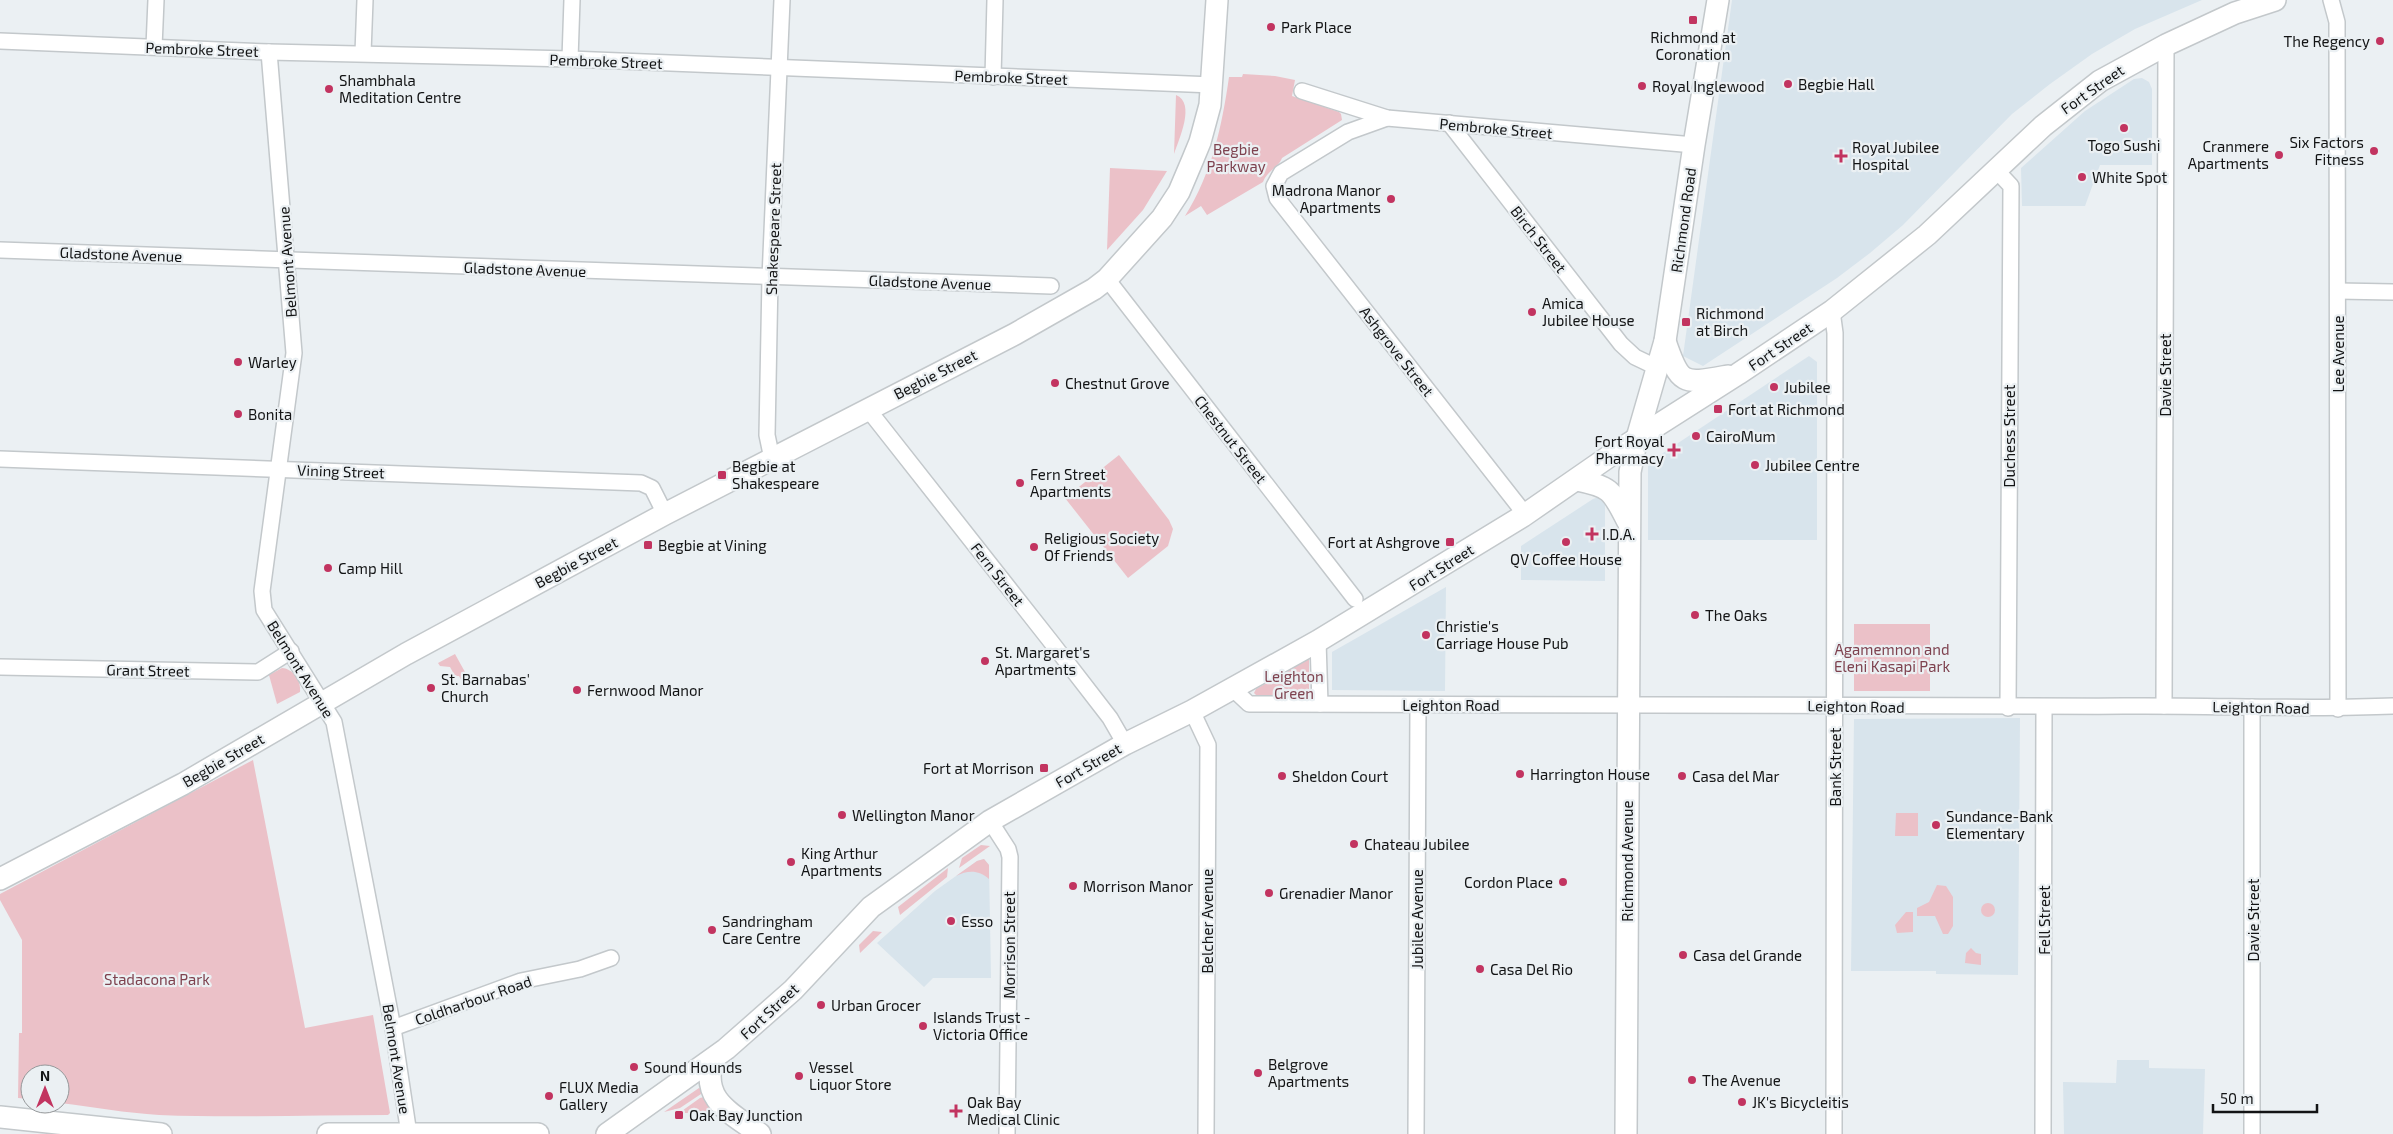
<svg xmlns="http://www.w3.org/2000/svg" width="2393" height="1134" viewBox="0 0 2393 1134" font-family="'Exo 2',sans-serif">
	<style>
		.built { fill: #d8e4ec }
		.green { fill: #ebc1c8 }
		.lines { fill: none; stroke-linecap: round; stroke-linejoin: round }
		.minor-casing { stroke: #c3c8cb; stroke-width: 18 }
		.secondary-casing { stroke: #c3c8cb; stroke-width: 24 }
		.minor { stroke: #fff; stroke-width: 15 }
		.secondary { stroke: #fff; stroke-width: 21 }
		.poi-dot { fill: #c23460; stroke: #ebf0f3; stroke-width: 2 }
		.labels { text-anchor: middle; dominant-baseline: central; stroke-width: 4.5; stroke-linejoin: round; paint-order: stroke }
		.poi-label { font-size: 15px; fill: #131415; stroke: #ebf0f3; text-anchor: start }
		.street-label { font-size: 15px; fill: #131415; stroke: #ebf0f3 }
		.park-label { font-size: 15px; fill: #7e424f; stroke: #ebf0f3 }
	</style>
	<rect width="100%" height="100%" fill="#ebf0f3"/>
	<!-- built -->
	<g class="built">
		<path d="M1732,0H2202L2135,29L2092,54L2050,84L2012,114L1903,225L1870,253L1837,278L1703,366L1683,356Z"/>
		<path d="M2142,78L2149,82L2152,89V165H2100L2085,206H2022L2021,168L2085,111L2134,79Z"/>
		<path d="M1809,356L1817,362V540H1648V463Z"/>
		<path d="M1599,497L1605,503V581L1521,580V546L1593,499Z"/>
		<path d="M1446,587L1445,691L1332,690V652Z"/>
		<path d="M2020,718L2018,975L1936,974V971H1851L1854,719Z"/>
		<path d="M984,859L989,865L991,978H933L924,987L877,943L935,891L977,861Z"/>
		<path d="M2117,1060H2149V1068L2205,1069L2203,1134H2064L2063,1082L2116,1083Z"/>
	</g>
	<!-- green -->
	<g class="green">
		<path d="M1243,74L1275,76L1295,80L1292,96L1339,112L1341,114L1342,120L1282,158C1278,168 1267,171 1263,182L1207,215L1201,206L1185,216C1212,173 1222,126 1229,77H1242Z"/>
		<path d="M1176,95C1196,103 1179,139 1174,154Z"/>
		<path d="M1110,168L1167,171L1143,210L1107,250Z"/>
		<path d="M1119,455L1169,520L1173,529L1168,546L1128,578L1065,498Z"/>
		<rect x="1854" y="624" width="76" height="67"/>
		<path d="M455,654L470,681L464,685L459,676H455L450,667L440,666L438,663Z"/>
		<path d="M1309,659V698H1259L1254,693L1256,689Z"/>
		<path d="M282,668C294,669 301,681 300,692L277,704L269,675Z"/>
		<path d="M253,760L305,1028L373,1015L390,1113L388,1115C312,1115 235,1118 159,1115C126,1113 93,1107 60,1103V1074H30V1099L18,1098L19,1033H22V940L0,900V894Z"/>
		<path d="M1896,813H1918V836H1895Z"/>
		<path d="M981,845L990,846L959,868L962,858Z"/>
		<path d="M984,859L989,865V879C979,870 968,870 956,876L977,861Z"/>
		<path d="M948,868L947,877L900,915L898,907Z"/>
		<path d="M1937,885L1946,886L1953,897V926L1948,934H1943L1935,916H1917V908L1929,902Z"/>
		<circle cx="1988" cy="910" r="7"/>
		<path d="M1906,912H1913V932L1897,933L1895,925Z"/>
		<path d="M873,931L882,932L860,953L859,945Z"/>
		<path d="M1971,948L1976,953L1981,954V965L1965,963L1966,953Z"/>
		<path d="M699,1088L704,1092L680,1108L664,1112Z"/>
		<path d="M704,1097L724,1113H679L700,1098Z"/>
	</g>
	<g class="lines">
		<!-- minor casing -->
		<g class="minor-casing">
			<g id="minor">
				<path d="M2331,0L2337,22L2338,709"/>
				<path d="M0,41L269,52L570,59L1213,85"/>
				<path d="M154,47L156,0"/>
				<path d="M269,52L294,353L262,591L264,610L334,722L393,1028L409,1134"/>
				<path d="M363,53L365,0"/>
				<path d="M570,59L572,0"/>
				<path d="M993,77L995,0"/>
				<path d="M1302,91L1387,118L1694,145"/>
				<path d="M1387,118L1348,132L1281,173L1274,186L1277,198L1525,514"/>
				<path d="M1449,123L1621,344L1635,357L1658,368"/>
				<path d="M1996,170L2011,186L2008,708"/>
				<path d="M0,250L1051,286"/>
				<path d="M1107,279L1355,599"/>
				<path d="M2338,291L2393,292"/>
				<path d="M1832,311L1835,333L1834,1134"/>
				<path d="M867,408L1052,643L1110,718L1125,744"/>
				<path d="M0,459L641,483L652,488L665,514"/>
				<path d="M772,459L767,435L770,278L782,0"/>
				<path d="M1318,641L1320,704"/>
				<path d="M0,667L258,672L291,651"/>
				<path d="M1233,689L1249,704C1541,705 1832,708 2123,706C2213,705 2303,710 2393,706"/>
				<path d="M2164,706L2166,45"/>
				<path d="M2252,707V1134"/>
				<path d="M1192,711L1208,745L1206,1134"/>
				<path d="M990,821L1008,849L1010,857L1007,1134"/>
				<path d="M393,1028L521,981L580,969L611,958"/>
				<path d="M1416,1134L1418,705"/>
				<path d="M2043,1134L2044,707"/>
			</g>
		</g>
		<!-- secondary casing -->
		<g class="secondary-casing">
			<g id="secondary">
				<path d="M1665,341C1680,386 1683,384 1728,376"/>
				<path d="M1577,480C1612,487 1612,491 1628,522"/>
				<path d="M0,879L183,784L406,654L665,514L1015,334L1094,289L1107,279L1162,218L1179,192L1193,159L1200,142L1210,105L1217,0"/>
				<path d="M713,1059C700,1100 731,1113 760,1134"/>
				<path d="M0,1117L161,1134"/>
				<path d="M328,1134H538"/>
				<path d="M607,1134L726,1049L793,990L871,907L990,821L1125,744L1192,711L1318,641L1523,516L1614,453L1738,374L1832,311L1927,235L2043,126L2100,81L2166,45L2235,13L2275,0"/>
				<path d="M1626,1134L1630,472L1637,438L1665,341L1694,145L1718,0"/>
			</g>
		</g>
		<!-- minor -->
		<use href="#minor" class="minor"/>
		<!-- secondary -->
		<use href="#secondary" class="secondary"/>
	</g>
	<!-- markers -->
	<g class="poi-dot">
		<rect x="1688" y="15" width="10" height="10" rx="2.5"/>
		<circle cx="1271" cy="27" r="5"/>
		<circle cx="2380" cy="41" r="5"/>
		<circle cx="1788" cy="84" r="5"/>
		<circle cx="1642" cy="86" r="5"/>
		<circle cx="329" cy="89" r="5"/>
		<circle cx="2124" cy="128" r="5"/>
		<circle cx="2374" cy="151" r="5"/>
		<circle cx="2279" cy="155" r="5"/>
		<path d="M1838.5 148.5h5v5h5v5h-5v5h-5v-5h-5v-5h5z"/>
		<circle cx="2082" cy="177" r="5"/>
		<circle cx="1391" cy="199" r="5"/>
		<circle cx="1532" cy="312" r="5"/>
		<rect x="1681" y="317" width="10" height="10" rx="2.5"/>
		<circle cx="238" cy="362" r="5"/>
		<circle cx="1055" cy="383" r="5"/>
		<circle cx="1774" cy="387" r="5"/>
		<rect x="1713" y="404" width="10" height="10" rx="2.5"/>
		<circle cx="238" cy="414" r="5"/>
		<circle cx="1696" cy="436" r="5"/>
		<path d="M1671.5 442.5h5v5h5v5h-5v5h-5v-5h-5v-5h5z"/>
		<circle cx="1755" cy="465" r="5"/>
		<rect x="717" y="470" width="10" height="10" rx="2.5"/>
		<circle cx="1020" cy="483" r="5"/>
		<path d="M1589.5 526.5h5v5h5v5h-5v5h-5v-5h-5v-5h5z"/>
		<rect x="1445" y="537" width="10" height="10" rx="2.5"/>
		<circle cx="1566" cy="542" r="5"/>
		<rect x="643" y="540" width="10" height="10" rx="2.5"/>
		<circle cx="1034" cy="547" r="5"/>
		<circle cx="328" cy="568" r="5"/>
		<circle cx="1695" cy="615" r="5"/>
		<circle cx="1426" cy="635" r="5"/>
		<circle cx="985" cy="661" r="5"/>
		<circle cx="431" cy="688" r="5"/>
		<circle cx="577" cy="690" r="5"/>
		<rect x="1039" y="763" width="10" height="10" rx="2.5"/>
		<circle cx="1520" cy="774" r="5"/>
		<circle cx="1282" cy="776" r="5"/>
		<circle cx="1682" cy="776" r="5"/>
		<circle cx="842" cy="815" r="5"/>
		<circle cx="1936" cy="825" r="5"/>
		<circle cx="1354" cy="844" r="5"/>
		<circle cx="791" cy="862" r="5"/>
		<circle cx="1563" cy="882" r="5"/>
		<circle cx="1073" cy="886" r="5"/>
		<circle cx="1269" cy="893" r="5"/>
		<circle cx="951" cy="921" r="5"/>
		<circle cx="712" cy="930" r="5"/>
		<circle cx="1683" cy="955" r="5"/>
		<circle cx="1480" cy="969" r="5"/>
		<circle cx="821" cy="1005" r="5"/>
		<circle cx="923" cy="1026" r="5"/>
		<circle cx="634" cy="1067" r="5"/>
		<circle cx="1258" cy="1073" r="5"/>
		<circle cx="799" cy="1076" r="5"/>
		<circle cx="1692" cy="1080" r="5"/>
		<circle cx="549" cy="1096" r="5"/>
		<circle cx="1742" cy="1102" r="5"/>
		<path d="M953.5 1103.5h5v5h5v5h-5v5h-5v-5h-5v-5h5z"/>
		<rect x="674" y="1110" width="10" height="10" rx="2.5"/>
	</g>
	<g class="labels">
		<!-- poi labels -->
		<g class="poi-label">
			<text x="1281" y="27">Park Place</text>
			<text x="1693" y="37" text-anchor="middle">Richmond at<tspan x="1693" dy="17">Coronation</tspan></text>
			<text x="2370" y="41" text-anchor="end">The Regency</text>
			<text x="339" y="80">Shambhala<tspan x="339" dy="17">Meditation Centre</tspan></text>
			<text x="1798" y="84">Begbie Hall</text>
			<text x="1652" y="86">Royal Inglewood</text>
			<text x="2364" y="142" text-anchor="end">Six Factors<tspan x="2364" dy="17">Fitness</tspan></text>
			<text x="2124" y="145" text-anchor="middle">Togo Sushi</text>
			<text x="2269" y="146" text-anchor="end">Cranmere<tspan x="2269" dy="17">Apartments</tspan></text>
			<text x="1852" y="147">Royal Jubilee<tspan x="1852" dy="17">Hospital</tspan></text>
			<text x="2092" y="177">White Spot</text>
			<text x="1381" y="190" text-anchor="end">Madrona Manor<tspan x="1381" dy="17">Apartments</tspan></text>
			<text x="1542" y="303">Amica<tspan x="1542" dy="17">Jubilee House</tspan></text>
			<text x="1696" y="313">Richmond<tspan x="1696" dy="17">at Birch</tspan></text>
			<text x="248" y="362">Warley</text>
			<text x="1065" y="383">Chestnut Grove</text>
			<text x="1784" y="387">Jubilee</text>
			<text x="1728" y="409">Fort at Richmond</text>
			<text x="248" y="414">Bonita</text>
			<text x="1706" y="436">CairoMum</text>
			<text x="1664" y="441" text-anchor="end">Fort Royal<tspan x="1664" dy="17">Pharmacy</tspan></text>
			<text x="1765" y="465">Jubilee Centre</text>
			<text x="732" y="466">Begbie at<tspan x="732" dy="17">Shakespeare</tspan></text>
			<text x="1030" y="474">Fern Street<tspan x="1030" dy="17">Apartments</tspan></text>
			<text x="1602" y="534">I.D.A.</text>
			<text x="1044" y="538">Religious Society<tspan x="1044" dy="17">Of Friends</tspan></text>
			<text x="1440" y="542" text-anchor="end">Fort at Ashgrove</text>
			<text x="658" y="545">Begbie at Vining</text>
			<text x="1566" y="559" text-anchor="middle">QV Coffee House</text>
			<text x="338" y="568">Camp Hill</text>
			<text x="1705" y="615">The Oaks</text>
			<text x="1436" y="626">Christie's<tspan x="1436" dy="17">Carriage House Pub</tspan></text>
			<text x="995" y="652">St. Margaret's<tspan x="995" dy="17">Apartments</tspan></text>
			<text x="441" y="679">St. Barnabas'<tspan x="441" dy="17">Church</tspan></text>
			<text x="587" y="690">Fernwood Manor</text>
			<text x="1034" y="768" text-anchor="end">Fort at Morrison</text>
			<text x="1530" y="774">Harrington House</text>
			<text x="1292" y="776">Sheldon Court</text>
			<text x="1692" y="776">Casa del Mar</text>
			<text x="852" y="815">Wellington Manor</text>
			<text x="1946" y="816">Sundance-Bank<tspan x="1946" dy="17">Elementary</tspan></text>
			<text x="1364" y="844">Chateau Jubilee</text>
			<text x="801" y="853">King Arthur<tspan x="801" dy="17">Apartments</tspan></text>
			<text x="1553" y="882" text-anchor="end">Cordon Place</text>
			<text x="1083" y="886">Morrison Manor</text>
			<text x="1279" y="893">Grenadier Manor</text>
			<text x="722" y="921">Sandringham<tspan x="722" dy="17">Care Centre</tspan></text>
			<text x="961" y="921">Esso</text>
			<text x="1693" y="955">Casa del Grande</text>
			<text x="1490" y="969">Casa Del Rio</text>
			<text x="831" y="1005">Urban Grocer</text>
			<text x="933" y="1017">Islands Trust -<tspan x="933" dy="17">Victoria Office</tspan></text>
			<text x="1268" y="1064">Belgrove<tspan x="1268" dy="17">Apartments</tspan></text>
			<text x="644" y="1067">Sound Hounds</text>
			<text x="809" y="1067">Vessel<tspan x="809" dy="17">Liquor Store</tspan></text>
			<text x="1702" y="1080">The Avenue</text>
			<text x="559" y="1087">FLUX Media<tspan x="559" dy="17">Gallery</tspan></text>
			<text x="967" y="1102">Oak Bay<tspan x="967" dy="17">Medical Clinic</tspan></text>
			<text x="1752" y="1102">JK's Bicycleitis</text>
			<text x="689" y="1115">Oak Bay Junction</text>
		</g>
		<!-- street labels -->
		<g class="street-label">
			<text transform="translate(202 49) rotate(2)">Pembroke Street</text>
			<text transform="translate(606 61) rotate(2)">Pembroke Street</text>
			<text transform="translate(1011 77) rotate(2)">Pembroke Street</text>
			<text transform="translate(2092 89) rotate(-35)">Fort Street</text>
			<text transform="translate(1496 128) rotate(5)">Pembroke Street</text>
			<text transform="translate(1683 220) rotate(-82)">Richmond Road</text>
			<text transform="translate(773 229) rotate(-88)">Shakespeare Street</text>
			<text transform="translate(1539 239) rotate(52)">Birch Street</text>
			<text transform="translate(121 254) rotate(2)">Gladstone Avenue</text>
			<text transform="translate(287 262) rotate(-94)">Belmont Avenue</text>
			<text transform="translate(525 269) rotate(2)">Gladstone Avenue</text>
			<text transform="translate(930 282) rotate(2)">Gladstone Avenue</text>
			<text transform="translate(1780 346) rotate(-34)">Fort Street</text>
			<text transform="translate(1397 351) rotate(52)">Ashgrove Street</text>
			<text transform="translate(2338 354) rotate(-90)">Lee Avenue</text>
			<text transform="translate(935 374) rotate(-27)">Begbie Street</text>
			<text transform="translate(2165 375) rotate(-90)">Davie Street</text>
			<text transform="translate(2009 436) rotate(-90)">Duchess Street</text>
			<text transform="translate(1231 439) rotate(52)">Chestnut Street</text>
			<text transform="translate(341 471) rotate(2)">Vining Street</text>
			<text transform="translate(576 562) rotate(-28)">Begbie Street</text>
			<text transform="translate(1441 567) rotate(-32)">Fort Street</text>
			<text transform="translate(998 574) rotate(52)">Fern Street</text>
			<text transform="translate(301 669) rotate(58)">Belmont Avenue</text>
			<text transform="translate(148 670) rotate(1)">Grant Street</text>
			<text x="1451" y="705">Leighton Road</text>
			<text transform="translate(1856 706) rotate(1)">Leighton Road</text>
			<text transform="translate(2261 707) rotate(1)">Leighton Road</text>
			<text transform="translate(223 760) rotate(-30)">Begbie Street</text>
			<text transform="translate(1088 765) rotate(-30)">Fort Street</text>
			<text transform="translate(1835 767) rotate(-90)">Bank Street</text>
			<text transform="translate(1627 861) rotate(-90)">Richmond Avenue</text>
			<text transform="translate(1417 919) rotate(-90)">Jubilee Avenue</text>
			<text transform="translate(2044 920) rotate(-90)">Fell Street</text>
			<text transform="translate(2253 920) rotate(-90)">Davie Street</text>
			<text transform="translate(1207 921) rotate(-90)">Belcher Avenue</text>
			<text transform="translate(1009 945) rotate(-90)">Morrison Street</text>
			<text transform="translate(473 1000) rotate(-19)">Coldharbour Road</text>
			<text transform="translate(769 1011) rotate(-43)">Fort Street</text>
			<text transform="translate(397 1059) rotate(81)">Belmont Avenue</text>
		</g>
		<!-- park labels -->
		<g class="park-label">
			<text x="1236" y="149">Begbie<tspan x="1236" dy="17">Parkway</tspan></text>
			<text x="1892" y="649">Agamemnon and<tspan x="1892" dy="17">Eleni Kasapi Park</tspan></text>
			<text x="1294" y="676">Leighton<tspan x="1294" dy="17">Green</tspan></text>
			<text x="157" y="979">Stadacona Park</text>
		</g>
	</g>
	<!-- north arrow -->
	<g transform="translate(45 1089)"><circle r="24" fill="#ebf0f3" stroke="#95989a"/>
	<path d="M0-4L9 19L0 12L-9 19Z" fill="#c23460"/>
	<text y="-8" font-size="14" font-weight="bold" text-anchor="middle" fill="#131415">N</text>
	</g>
	<!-- scale -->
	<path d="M2213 1104v8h104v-8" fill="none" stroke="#131415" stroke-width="2.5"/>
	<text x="2220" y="1104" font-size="15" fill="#131415" stroke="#ebf0f3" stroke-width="4" paint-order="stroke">50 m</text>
</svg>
